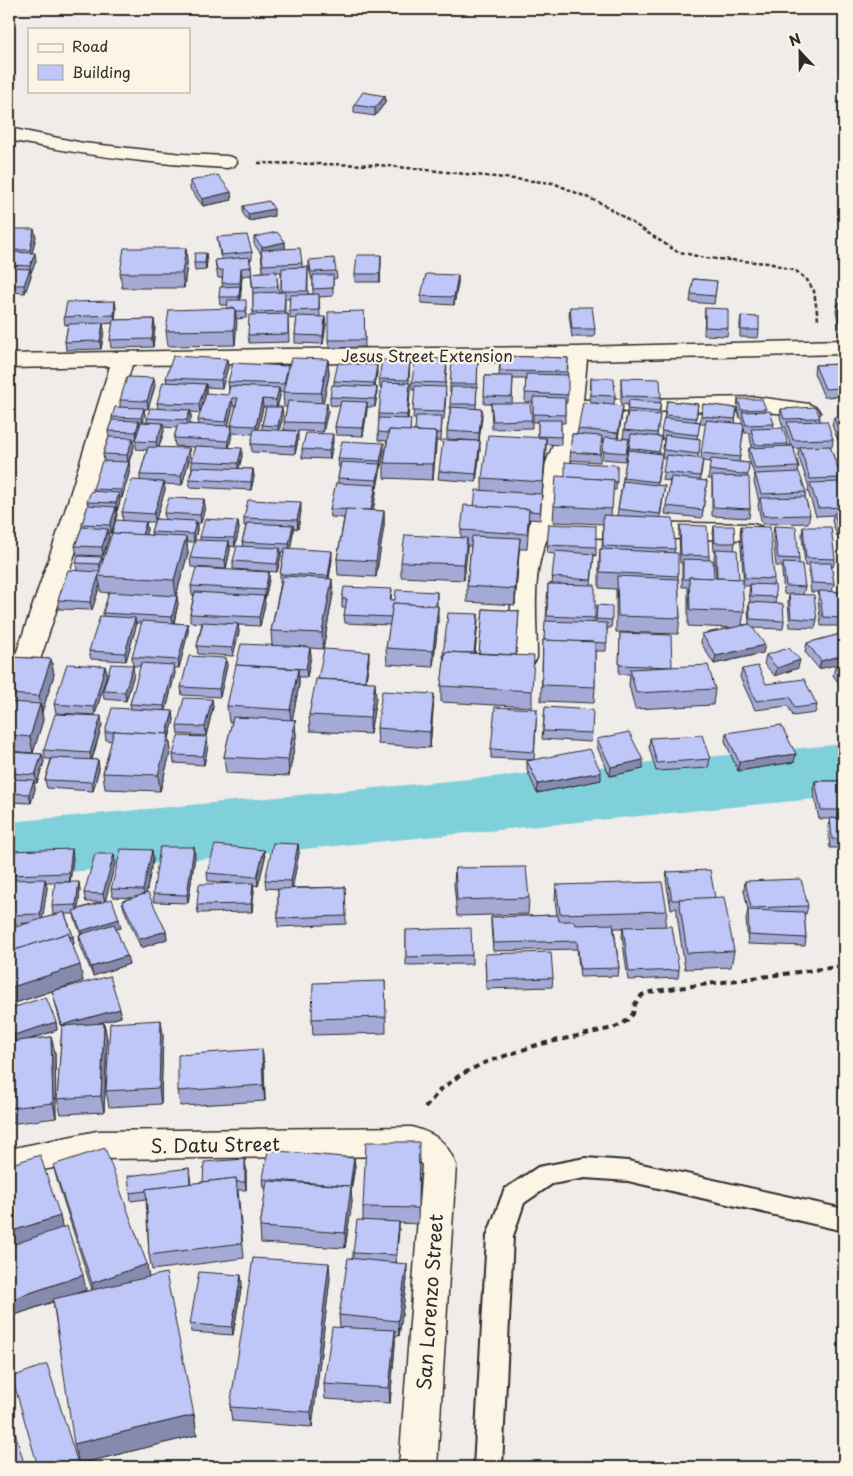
<svg xmlns="http://www.w3.org/2000/svg" width="853" height="1476" viewBox="0 0 853 1476" font-family="'Playpen Sans',sans-serif">
	<style>
		.lines { fill: none; stroke-linecap: round; stroke-linejoin: round }
		.river { fill: #80d0db; fill-rule: evenodd }
		.service-casing { stroke: #2b2b2b; stroke-width: 4 }
		.minor-casing { stroke: #2b2b2b; stroke-width: 3 }
		.path-far1 { stroke: #2b2b2b; stroke-width: 2.5; stroke-dasharray: 4 2.5; stroke-linecap: butt }
		.path { stroke: #2b2b2b; stroke-width: 4; stroke-dasharray: 6 4.5; stroke-linecap: butt }
		.service { fill: #fcf5e5; fill-rule: evenodd }
		.minor { fill: #fcf5e5; fill-rule: evenodd }
		.wall { fill: #a4aad5; stroke: #2b2b2b; fill-rule: evenodd }
		.shaded-wall { fill: #868bae; stroke: #2b2b2b }
		.building { fill: #bfc6f8; stroke: #2b2b2b }
		.labels { text-anchor: middle; dominant-baseline: central; stroke-width: 4.5; stroke-linejoin: round; paint-order: stroke }
		.street-label { font-size: 16px; fill: #2b2b2b; stroke: #fcf5e5 }
		.near-street-label { font-size: 19px; fill: #2b2b2b; stroke: #fcf5e5 }
	</style>
	<rect width="100%" height="100%" fill="#f0ece9"/>
	<filter id="ink" filterUnits="userSpaceOnUse"><feTurbulence type="fractalNoise" baseFrequency=".02" numOctaves="2"/><feDisplacementMap in="SourceGraphic" scale="10" xChannelSelector="R" yChannelSelector="G"/><feConvolveMatrix kernelMatrix="1 2 1 2 8 2 1 2 1" color-interpolation-filters="sRGB"/></filter>
	<g filter="url(#ink)">
		<g class="lines">
			<!-- river -->
			<path class="river" d="M844,744V796L9,878V822Z"/>
			<!-- service casing -->
			<g class="service-casing">
				<path id="service" d="M585,1158L628,1161L844,1209V1231L628,1181L585,1178L552,1184L524,1203L513,1236L502,1467H474L487,1236L502,1196L505,1189L538,1167Z"/>
			</g>
			<!-- minor casing -->
			<g class="minor-casing">
				<g id="minor">
					<path d="M9,128L83,143L183,154L227,156L234,158L237,162L234,166L227,168C152,164 82,155 9,140Z"/>
					<path d="M844,340V354L587,360L583,400L757,397L809,404L817,408L820,413L817,418L809,420L796,415L757,411L582,412L580,438L560,487L554,523L560,521L753,524L762,527L765,532L762,537L753,540L560,537L550,533C530,570 537,617 537,658L533,664L524,667L515,664L511,658V578L520,544L529,528L536,487L556,438L565,361L132,365L89,511L38,666L34,672L25,675L16,672L12,666L65,511L110,366L9,368V354L278,349L577,347Z"/>
					<path d="M412,1127C437,1135 446,1140 456,1165L437,1467H399L422,1165L414,1156L97,1159L9,1177V1149L97,1131Z"/>
				</g>
			</g>
			<!-- path-far1 -->
			<path class="path-far1" d="M258,163L379,165L553,183L603,204L676,251L705,258L769,263L796,271L807,280L814,291L818,319"/>
			<!-- path -->
			<path class="path" d="M425,1108L440,1090L460,1075L484,1063L537,1045L613,1028L625,1022L633,1014L635,1004L642,995L655,991L844,966"/>
			<!-- service -->
			<use href="#service" class="service"/>
			<!-- minor -->
			<use href="#minor" class="minor"/>
		</g>
		<!-- wall -->
		<g class="wall">
			<path d="M385,96V103L375,116L354,113V105Z"/>
			<path d="M190,181L232,200L203,206L190,189Z"/>
			<path d="M243,206L274,216L249,221L243,214Z"/>
			<path d="M9,229L36,236L32,253L36,261L30,273L31,276L25,293L9,292Z"/>
			<path d="M217,237L252,252V259L250,260L252,273L263,272L261,254L254,244V237L285,242V249L302,263V267H308V294H313V280H312L309,268V260L336,271L337,278L333,279V296L319,297L320,316L326,324L323,344L295,343V335L297,318L290,319V299H285V314H288L289,342L249,343L248,335L253,315V294L251,275L242,276L240,300L247,308L246,318L236,319L235,345L168,346L166,331L227,308L228,305H220L219,297L222,287L223,278H218L216,268L215,260H221ZM276,272H281V292H279Z"/>
			<path d="M186,248L187,263L184,288H122L120,273Z"/>
			<path d="M207,261L206,270L195,271L194,263Z"/>
			<path d="M381,263L380,282H355V274Z"/>
			<path d="M458,275V283L454,305L421,303V296Z"/>
			<path d="M693,279L717,281L714,304L690,302Z"/>
			<path d="M115,301L116,309L115,320L154,319L155,327L153,347L111,348L110,340L113,323L103,324L104,331L101,349L66,350L65,342L68,324L65,325L64,317Z"/>
			<path d="M838,303H844V333H841L836,311Z"/>
			<path d="M570,307L595,329L594,337H572L569,315Z"/>
			<path d="M705,308L728,328L727,336L704,335Z"/>
			<path d="M364,311L365,347L329,348L328,340Z"/>
			<path d="M741,316L759,330L758,338L740,337V324Z"/>
			<path d="M500,356L568,358L567,403H565V423H561V445L546,444L540,520L529,519L527,549H519L515,605L467,602V586L471,546H467L464,580L401,577V562L461,538V530L482,491V478L538,438V422H533V402H525L526,379H513L512,403L532,420V428L492,429L491,404H484L485,376H499Z"/>
			<path d="M328,359L329,375L323,403L328,411L323,432L284,430V422L287,407H284L283,392H279L280,396L277,407L283,416L279,431L298,440L295,454L252,452L251,444L254,434L232,433L229,447L242,456L239,469H253L254,477L251,490L190,487L189,479L192,469L191,461L195,447L175,446L174,438L177,428L163,427L164,431L159,447L190,457L182,485L164,484L165,490L156,519L165,520L164,513L204,499L205,507L201,523H197V530L194,542H187L188,553L176,596L178,604L174,623L188,624V632L179,668H174L175,673L166,711H173L174,720L169,738L171,750L160,791L105,789L103,773L112,741L106,740L105,732L131,709L130,704L141,666H133L132,657L142,623H136V627L126,661L91,659L89,651L103,617V613L109,593L101,592L100,585L92,610L59,609L58,600L77,570L76,563L102,557V563L123,521L122,512L140,481V475L147,450L136,449V441L133,440L134,446L129,462L130,470L122,498H120V501L117,511H116L117,515L111,533H108L109,537L103,556L77,555L75,546L82,527V524L88,505L87,502L94,491L93,489L104,461L103,454L109,437L108,431L112,420V417L120,407V400L155,386L148,409H144L145,416L143,422L147,423V418L158,408L157,403L167,382L166,378L228,367L222,388L206,387V392L200,413L191,412V418L189,424L199,425L198,420L228,395L229,390L228,382L288,366V370ZM233,406H236L231,426H228ZM263,407H266L262,425V430H258ZM146,522H154L151,532L152,535H145L147,530Z"/>
			<path d="M410,360L409,383L410,391L408,419L411,431H415L416,419H413L415,390H412V382L447,367L445,387L446,395L444,420H442L441,441H436L433,480L384,478V463L387,441L378,440L379,414L382,388H380L379,379Z"/>
			<path d="M478,360L476,409H482L479,441L447,439V431L450,412L451,392H450V384Z"/>
			<path d="M844,364V396L824,397L814,373L815,365Z"/>
			<path d="M377,373L375,387L377,395L375,407H367L363,436L336,435L335,427L340,406L330,405V397L334,385V381Z"/>
			<path d="M591,378L615,396L614,404L590,403Z"/>
			<path d="M621,378L661,397L660,411L657,436L661,437L667,401L698,404L696,421L700,422L697,438L700,439L698,458H701L706,424H700L703,404L737,408L738,399L766,409L765,412L774,424L773,428L788,444V446H791L786,431V427H783L780,417L781,409L820,418V421L833,439L832,447H830L841,478L840,484L844,497V536H837L832,521L833,515L816,516L808,491L809,487L798,455L799,448L793,449L799,467L798,472L806,492L805,497L810,515L808,523L762,524L758,506L759,501L754,482L755,477L748,456L749,448H752L750,437V433H745L744,428L739,462L749,463L747,477L750,509L749,518L712,516V479H708L711,462L703,461L700,480L707,481L702,518L665,514L670,481L662,480L666,458H662L664,439H661L659,453L661,462L657,485L665,486L660,518L675,549L674,552L678,576L680,618L678,634L616,632V589L599,588V565L600,549H602L603,524L553,522L554,506L564,477L617,465L616,490H613L611,516H617L623,478L630,439L623,438L628,405L621,404ZM737,408L740,418H742V424L735,423Z"/>
			<path d="M622,414L618,438L628,447L625,461L602,459L604,440H601L600,462L570,460L572,434H577L578,429Z"/>
			<path d="M834,417H844V451H842L832,425Z"/>
			<path d="M333,442L330,459L302,458V449Z"/>
			<path d="M480,450L476,482L438,479L439,471Z"/>
			<path d="M384,451L377,488H376V493L373,510L384,511V526L376,577L338,575L337,559L344,518L331,517L330,509L338,483V478L340,468H339L338,459Z"/>
			<path d="M301,511L298,529L293,528V533L290,549L332,559L329,578L333,594L323,649L310,648L311,656L307,677H299V685L292,720H295L296,737L289,776L226,773L224,757L232,722H229L227,706L272,645L271,631L281,582H280V574L284,552H281V556L277,572L233,569V561L243,546L242,542L246,526H244V518Z"/>
			<path d="M238,521L239,529L235,547L230,546V550L226,569L191,567L190,558L200,540V537Z"/>
			<path d="M549,524L596,547V556L594,555L591,585L595,618L594,623H596L597,605L612,620L611,628H607L606,651H595V687L594,703L541,701L543,640H544L546,621L548,584H552L555,554L547,553Z"/>
			<path d="M680,525L709,556V560L714,578H716L714,557L715,551H714L713,534L714,526L735,543L734,550L744,612L742,625L749,624L748,610L749,602H750L749,592L750,586H744L740,534L741,526L774,579L773,585L776,597L775,603L784,621L783,629L753,628L763,653L714,664L701,643L702,634L731,628L688,626V587H682V563H680L679,533Z"/>
			<path d="M774,526L799,559V564L805,587L803,594L817,620L815,628L790,627L788,602L789,595L784,594L782,572V566H776L773,534Z"/>
			<path d="M803,527L835,559L833,567H831L834,584L832,591L844,592V626H821L818,599L819,592H811L808,571L809,566H805L802,535Z"/>
			<path d="M269,572V580L265,599H264L265,604L260,626L238,625L239,632L233,656L198,654L197,646L202,623L190,622V614L194,595H192L191,586Z"/>
			<path d="M392,589L391,600H395L437,592V606L438,622L433,667L387,664L386,648L390,625L345,623L344,615L346,608H342V599Z"/>
			<path d="M483,609L519,611L516,655L532,691V707L441,702V686L444,664L443,655L478,614L475,653L479,654Z"/>
			<path d="M620,633L672,667L715,689L713,705L635,709L629,685L630,674H619Z"/>
			<path d="M844,633L819,669L805,652L807,643Z"/>
			<path d="M766,655L798,668L775,676L764,664Z"/>
			<path d="M9,657L51,659L54,675L42,712L43,720L33,753L9,751Z"/>
			<path d="M226,658L227,666L220,697L182,695L181,687Z"/>
			<path d="M369,660L366,681L376,698L370,734L310,731L309,715L318,679Z"/>
			<path d="M844,664V691L833,675L835,667Z"/>
			<path d="M105,666L107,674L95,715L56,713L54,704Z"/>
			<path d="M742,669L766,684L817,705L815,713L793,716L788,706L755,710L740,677Z"/>
			<path d="M134,674L126,701L104,699L103,691Z"/>
			<path d="M434,694L433,710L430,748L378,744L377,728Z"/>
			<path d="M212,699L213,707L206,736L178,734L177,726Z"/>
			<path d="M545,707L592,733L591,742L542,739Z"/>
			<path d="M537,709L534,760L601,780L537,793L527,770V761L533,760L491,758V749Z"/>
			<path d="M102,725L92,760H98L99,769L93,791L47,788L45,780L51,759H45L44,750Z"/>
			<path d="M726,733L794,762L738,771L725,741Z"/>
			<path d="M650,738L710,759L708,768L656,771L649,747Z"/>
			<path d="M597,739L643,769L610,776L597,747Z"/>
			<path d="M208,746L204,765L174,763L173,755Z"/>
			<path d="M9,752L42,754L44,762L37,783H34L35,789L31,803L9,802Z"/>
			<path d="M815,781H844V848H830L828,826L830,819H819L813,790Z"/>
			<path d="M298,844L299,853L292,888L345,887L346,924L278,927V889L266,888L265,880Z"/>
			<path d="M152,850L153,859L146,894L166,931L167,939L141,948L124,909L122,901L132,898L113,897L111,889Z"/>
			<path d="M264,850L265,858L258,886L253,885L254,891L252,912L198,913L197,905L231,883L208,881L207,873Z"/>
			<path d="M9,851L73,858L70,882H46L47,888L42,919L57,914L53,915L52,906L80,890L78,909L101,902H86L84,893L114,854L115,863L105,901L121,928L116,929L129,964L93,976L80,944L79,935H81L75,919L74,914H65L73,936L74,944L73,945L83,981L55,990L120,1009L121,1017L99,1023H104L107,1039L104,1112L61,1114L57,1099L62,1028L52,991L12,1004L9,996V929L28,923L9,924Z"/>
			<path d="M195,856L188,903L154,902L153,894Z"/>
			<path d="M455,868L529,898L528,914L457,916L454,884Z"/>
			<path d="M667,872L715,898L734,951L731,967L685,969L677,915V908L671,909L666,880Z"/>
			<path d="M745,881L808,906L806,914H804L806,938L805,946L748,944L746,919L748,910L744,890Z"/>
			<path d="M556,885L667,911L665,926L679,970L678,978L628,980L622,936L623,928H614L619,968L618,976L580,977L577,949L493,951L491,925V917L557,915L555,901Z"/>
			<path d="M406,930L472,955V964L406,965Z"/>
			<path d="M485,954L553,978L552,987L486,989Z"/>
			<path d="M385,981L386,1033L313,1035L312,1019Z"/>
			<path d="M9,1009L56,1022L57,1030L28,1040L51,1037L55,1053L56,1118L9,1124V1042L15,1041L9,1022Z"/>
			<path d="M163,1035L161,1104L109,1107L106,1091Z"/>
			<path d="M262,1049L264,1065L265,1101L180,1106L178,1091Z"/>
			<path d="M354,1158L355,1166L351,1191L352,1202L345,1248L261,1243L260,1227L266,1188H264L263,1179Z"/>
			<path d="M419,1158L418,1224L399,1223L396,1263L407,1279L399,1336H395V1345L390,1403L325,1399L324,1384L340,1327L339,1315L353,1259V1253L363,1220V1207Z"/>
			<path d="M9,1165L60,1216L62,1228L86,1290L77,1293L92,1290L57,1180L53,1165L149,1277L194,1415L197,1435L79,1464L53,1302L9,1317Z"/>
			<path d="M246,1167V1190H238L244,1258L152,1270L149,1255L146,1199L131,1201L130,1193L189,1168L191,1184L203,1182Z"/>
			<path d="M330,1278L312,1427L232,1421L230,1407Z"/>
			<path d="M242,1283L233,1335L191,1332L190,1324Z"/>
		</g>
		<!-- shaded-wall -->
		<g class="shaded-wall">
			<path d="M385,96V103L375,116V108Z"/>
			<path d="M231,192L232,200L203,206L202,199Z"/>
			<path d="M274,209V216L249,221L248,214Z"/>
			<path d="M34,229L36,236L31,258L30,250Z"/>
			<path d="M285,242V250L262,255V247Z"/>
			<path d="M186,248L187,263L184,288L182,273Z"/>
			<path d="M35,253L36,261L31,273L30,266Z"/>
			<path d="M206,253L207,261L206,270L205,263Z"/>
			<path d="M381,255V263L380,282V274Z"/>
			<path d="M241,268L242,276L241,291L240,283Z"/>
			<path d="M30,269L31,276L25,293L24,285Z"/>
			<path d="M458,275V283L454,305V297Z"/>
			<path d="M240,286L241,294L240,305L239,297Z"/>
			<path d="M115,301L116,309L115,323L114,315Z"/>
			<path d="M235,308L237,323L235,345L234,330Z"/>
			<path d="M325,317L326,324L323,344V336Z"/>
			<path d="M154,319L155,327L153,347L152,339Z"/>
			<path d="M103,323L104,331L101,349L100,341Z"/>
			<path d="M227,359L228,367L222,388L221,380Z"/>
			<path d="M328,359L329,375L322,409L321,393Z"/>
			<path d="M377,365V373L374,391V383Z"/>
			<path d="M154,378L155,386L148,409L147,401Z"/>
			<path d="M410,383V391L407,423V415Z"/>
			<path d="M206,384V392L200,413L199,404Z"/>
			<path d="M377,387V395L375,407V399Z"/>
			<path d="M279,388L280,396L277,408L276,400Z"/>
			<path d="M232,398L233,406L227,430L226,422Z"/>
			<path d="M262,399L263,407L257,434L256,426Z"/>
			<path d="M367,402V411L363,436V428Z"/>
			<path d="M327,403L328,411L323,432V423Z"/>
			<path d="M623,406L622,414L617,442L618,433Z"/>
			<path d="M282,407L283,416L278,434V426Z"/>
			<path d="M144,408L145,416L142,426L141,418Z"/>
			<path d="M482,409V417L479,441V433Z"/>
			<path d="M190,410L191,418L188,428L187,420Z"/>
			<path d="M139,421L140,429L137,441L136,432Z"/>
			<path d="M163,423L164,431L157,451L156,442Z"/>
			<path d="M232,426V434L229,449L228,441Z"/>
			<path d="M298,431V440L295,454V446Z"/>
			<path d="M436,432V447L433,480V464Z"/>
			<path d="M333,434V442L330,459L329,451Z"/>
			<path d="M133,438L134,446L128,463L127,455Z"/>
			<path d="M546,438V454L542,497L543,482Z"/>
			<path d="M480,441V450L476,482V474Z"/>
			<path d="M384,443V451L381,469L380,461Z"/>
			<path d="M189,448L190,457L182,485L181,476Z"/>
			<path d="M242,448V456L238,471V463Z"/>
			<path d="M129,462L130,470L122,498L121,490Z"/>
			<path d="M380,464V472L377,488V480Z"/>
			<path d="M253,469L254,477L251,490V482Z"/>
			<path d="M164,482L165,490L155,522L154,514Z"/>
			<path d="M376,485V493L372,519L371,511Z"/>
			<path d="M119,493L120,501L117,511L116,503Z"/>
			<path d="M204,499L205,507L201,523L200,515Z"/>
			<path d="M301,502V511L298,529L297,520Z"/>
			<path d="M116,507L117,515L111,533L110,525Z"/>
			<path d="M384,511V526L376,577V561Z"/>
			<path d="M196,521L197,530L194,542L193,534Z"/>
			<path d="M238,521L239,529L235,547L234,538Z"/>
			<path d="M146,522L147,530L143,545L142,537Z"/>
			<path d="M293,525V533L290,553L289,544Z"/>
			<path d="M108,529L109,537L103,556L102,547Z"/>
			<path d="M186,537L188,553L176,596L174,580Z"/>
			<path d="M467,538V554L464,580V564Z"/>
			<path d="M520,538L519,554L515,605V589Z"/>
			<path d="M229,541L230,550L226,569L225,560Z"/>
			<path d="M280,548L281,556L277,572V564Z"/>
			<path d="M332,551V559L328,585V576Z"/>
			<path d="M102,557L103,565L101,572L99,564Z"/>
			<path d="M269,572V580L265,599V590Z"/>
			<path d="M98,576L100,585L92,610L90,602Z"/>
			<path d="M332,579L333,594L323,649L322,633Z"/>
			<path d="M177,596L178,604L173,625L172,617Z"/>
			<path d="M264,596L265,604L260,626L259,617Z"/>
			<path d="M438,606V622L433,667V651Z"/>
			<path d="M478,614V622L474,665V657Z"/>
			<path d="M135,618L136,627L126,661L125,653Z"/>
			<path d="M188,624V632L179,668L178,660Z"/>
			<path d="M238,624L239,632L233,656L232,648Z"/>
			<path d="M765,645L763,653L714,664L716,656Z"/>
			<path d="M310,647L311,656L307,677L306,669Z"/>
			<path d="M369,652V660L364,692V684Z"/>
			<path d="M844,655V663L819,669L821,661Z"/>
			<path d="M226,658L227,666L220,697L219,689Z"/>
			<path d="M51,659L54,675L42,712L39,696Z"/>
			<path d="M800,660L798,668L775,676L777,668Z"/>
			<path d="M133,665L134,674L126,701L125,692Z"/>
			<path d="M174,665L175,673L165,714L164,706Z"/>
			<path d="M105,666L107,674L95,715L94,707Z"/>
			<path d="M298,669L299,685L291,726L290,710Z"/>
			<path d="M375,682L376,698L370,734V718Z"/>
			<path d="M434,694L433,710L430,748V732Z"/>
			<path d="M212,699L213,707L206,736L205,727Z"/>
			<path d="M40,704L43,720L33,753L30,737Z"/>
			<path d="M173,711L174,720L169,738L171,750L160,791L158,775Z"/>
			<path d="M101,716L102,725L91,761L90,753Z"/>
			<path d="M295,720L296,737L289,776L288,760Z"/>
			<path d="M207,737L208,746L204,765L203,756Z"/>
			<path d="M42,754L44,762L37,783L35,775Z"/>
			<path d="M796,754L794,762L738,771L739,762Z"/>
			<path d="M98,760L99,769L93,791L92,782Z"/>
			<path d="M643,760V769L610,776L611,767Z"/>
			<path d="M601,772V780L537,793L538,784Z"/>
			<path d="M34,780L35,789L31,803L29,794Z"/>
			<path d="M298,844L299,853L292,890L291,881Z"/>
			<path d="M194,847L195,856L188,903L187,895Z"/>
			<path d="M72,849L73,858L70,882L69,873Z"/>
			<path d="M152,850L153,859L145,899L143,890Z"/>
			<path d="M264,850L265,858L258,886L257,877Z"/>
			<path d="M114,854L115,863L105,902L103,894Z"/>
			<path d="M45,879L47,888L42,923L40,914Z"/>
			<path d="M79,882L80,890L78,914L76,905Z"/>
			<path d="M253,883L254,891L252,912L251,904Z"/>
			<path d="M119,919L121,928L83,940L81,931Z"/>
			<path d="M166,931L167,939L141,948L140,939Z"/>
			<path d="M73,936L74,944L9,964Z"/>
			<path d="M127,956L129,964L93,976L91,967Z"/>
			<path d="M80,965L83,981L12,1004L9,992V988Z"/>
			<path d="M120,1009L121,1017L63,1033L62,1025Z"/>
			<path d="M161,1020L163,1035L161,1104L159,1088Z"/>
			<path d="M56,1022L57,1030L16,1044L14,1035Z"/>
			<path d="M104,1023L107,1039L104,1112L101,1096Z"/>
			<path d="M51,1037L55,1053L56,1118L53,1103Z"/>
			<path d="M262,1049L264,1065L265,1101L263,1085Z"/>
			<path d="M354,1158L355,1166L351,1191L352,1202L345,1248V1233Z"/>
			<path d="M245,1159L246,1167V1190L245,1182Z"/>
			<path d="M60,1216L63,1231L9,1249V1232Z"/>
			<path d="M399,1222V1230L396,1263V1255Z"/>
			<path d="M329,1263L330,1278L312,1427L311,1412Z"/>
			<path d="M147,1264L149,1279L95,1298L92,1283Z"/>
			<path d="M407,1264V1279L399,1336L398,1321Z"/>
			<path d="M83,1275L86,1290L9,1317V1300Z"/>
			<path d="M241,1275L242,1283L233,1335L232,1327Z"/>
			<path d="M395,1330V1345L390,1403L389,1388Z"/>
			<path d="M194,1415L197,1435L79,1464L74,1444Z"/>
		</g>
		<!-- building -->
		<g class="building">
			<path d="M363,92L385,96L375,108L354,105Z"/>
			<path d="M218,175L231,192L202,199L190,181Z"/>
			<path d="M269,201L274,209L248,214L243,206Z"/>
			<path d="M9,229H34L30,250H9Z"/>
			<path d="M277,232L285,242L262,247L254,237Z"/>
			<path d="M247,235L252,252L221,255L217,237Z"/>
			<path d="M124,248H186L182,273H120Z"/>
			<path d="M300,248L302,263L263,265L261,250Z"/>
			<path d="M9,252L35,253L30,266L9,265Z"/>
			<path d="M195,253H206L205,263H194Z"/>
			<path d="M357,255H381L380,274H355Z"/>
			<path d="M249,257L251,267L241,268L240,283H222L223,270H217L215,260Z"/>
			<path d="M334,258L336,271L311,272L309,260Z"/>
			<path d="M308,267L307,291H281L282,268Z"/>
			<path d="M9,268L30,269L24,285H9Z"/>
			<path d="M276,271L278,286L253,288L251,273Z"/>
			<path d="M426,274L458,275L454,297L421,296Z"/>
			<path d="M313,275H333V288L313,289Z"/>
			<path d="M693,279L717,281L715,296L691,294Z"/>
			<path d="M240,286L239,297H219L220,287Z"/>
			<path d="M285,292L284,311L253,312V293Z"/>
			<path d="M319,294V310L289,311L290,295Z"/>
			<path d="M228,300H246V311H236L235,308H227Z"/>
			<path d="M115,301L114,315L64,317L67,302Z"/>
			<path d="M838,303H844V325H842Z"/>
			<path d="M570,307H592L595,329H572Z"/>
			<path d="M235,308L234,330L166,331L169,310Z"/>
			<path d="M705,308L728,309V328L705,327Z"/>
			<path d="M364,311L365,340H328V312Z"/>
			<path d="M288,314V334L248,335L249,315Z"/>
			<path d="M297,316L325,317L323,336L295,335Z"/>
			<path d="M741,316L759,317V330H741Z"/>
			<path d="M154,319L152,339L110,340L113,320Z"/>
			<path d="M103,323L100,341L65,342L68,324Z"/>
			<path d="M173,356L227,359L221,380L166,378Z"/>
			<path d="M500,356L568,358L567,372L500,371Z"/>
			<path d="M291,358L328,359L321,393L283,392Z"/>
			<path d="M415,358L447,359L445,383L412,382Z"/>
			<path d="M382,360H410L408,380L379,379Z"/>
			<path d="M452,360H478L477,384H450Z"/>
			<path d="M233,363L288,366L284,384L228,382Z"/>
			<path d="M338,363L377,365L374,383L334,381Z"/>
			<path d="M844,364V388L825,389L815,365Z"/>
			<path d="M526,374L568,375V395L525,393Z"/>
			<path d="M485,376H513L512,397L484,396Z"/>
			<path d="M127,377L154,378L147,401L120,400Z"/>
			<path d="M591,378H614L615,396L591,395Z"/>
			<path d="M621,378L660,379L661,397L622,396Z"/>
			<path d="M163,382L206,384L199,404L157,403Z"/>
			<path d="M382,382L410,383L407,415L379,414Z"/>
			<path d="M332,385L377,387L375,399L330,397Z"/>
			<path d="M230,386L279,388L276,400L262,399L256,426L231,425L238,398H232L226,422L198,420L206,393L228,395Z"/>
			<path d="M415,386L446,387L444,412L413,411Z"/>
			<path d="M451,387H477L476,404H450Z"/>
			<path d="M533,397L565,398V415L533,414Z"/>
			<path d="M738,399H762L766,409L741,410Z"/>
			<path d="M629,400L661,403L659,412L627,409Z"/>
			<path d="M288,401L327,403L323,423L284,422Z"/>
			<path d="M341,401L367,402L363,428L335,427Z"/>
			<path d="M667,401L698,404L696,418L665,415Z"/>
			<path d="M583,402L623,406L618,433L578,429Z"/>
			<path d="M491,403H530L532,420L493,421Z"/>
			<path d="M703,404L737,408L735,419L701,416Z"/>
			<path d="M115,407L144,408L141,418L112,417Z"/>
			<path d="M266,407H282L278,426L262,425Z"/>
			<path d="M451,407L482,409L479,433L447,431Z"/>
			<path d="M816,407L820,418L784,419L781,409Z"/>
			<path d="M150,408L190,410L187,420L147,418Z"/>
			<path d="M770,411L774,424L746,425L742,412Z"/>
			<path d="M628,412L660,415L657,433L624,430Z"/>
			<path d="M416,416H442L441,433H436V432L415,431Z"/>
			<path d="M834,417H844V443H843Z"/>
			<path d="M379,418L411,419L410,431L389,430L388,433L378,432Z"/>
			<path d="M664,418L700,422L698,435L661,431Z"/>
			<path d="M112,420L139,421L136,432L108,431Z"/>
			<path d="M538,420H561V437L538,436Z"/>
			<path d="M706,420L744,424L740,457L701,453Z"/>
			<path d="M827,421L833,439L793,440L787,422Z"/>
			<path d="M141,422L163,423L156,442L135,441Z"/>
			<path d="M178,424L232,426L228,441L174,438Z"/>
			<path d="M783,428L788,444L755,445L751,429Z"/>
			<path d="M254,429L298,431L295,446L251,444Z"/>
			<path d="M389,430L436,432L433,464L384,463Z"/>
			<path d="M306,433L333,434L329,451L302,449Z"/>
			<path d="M572,434L602,436L600,454L570,452Z"/>
			<path d="M631,434L662,437L659,452L629,448Z"/>
			<path d="M488,435L546,438L543,482L482,478Z"/>
			<path d="M665,435L700,439L699,454L663,450Z"/>
			<path d="M109,437L133,438L127,455L103,454Z"/>
			<path d="M605,437L629,439L626,453L602,451Z"/>
			<path d="M443,440L480,441L476,474L439,471Z"/>
			<path d="M342,441L384,443L380,461L338,459Z"/>
			<path d="M195,446L242,448L238,463L191,461Z"/>
			<path d="M793,446L799,467L755,469L749,448Z"/>
			<path d="M830,446L841,478L810,479L800,447Z"/>
			<path d="M148,447L189,448L181,476L140,475Z"/>
			<path d="M628,450L662,454L657,482L623,478Z"/>
			<path d="M666,455L703,459L700,476L663,472Z"/>
			<path d="M711,459L749,463L748,475L709,470Z"/>
			<path d="M102,461L129,462L121,490L93,489Z"/>
			<path d="M341,462L380,464L377,480L338,478Z"/>
			<path d="M565,462L617,465V482L613,481L614,480L565,477Z"/>
			<path d="M193,467L253,469L251,482L189,479Z"/>
			<path d="M799,472L806,492L761,494L755,474Z"/>
			<path d="M556,476L614,480L612,509L554,506Z"/>
			<path d="M712,476L749,477L750,509L713,507Z"/>
			<path d="M671,477L707,481L703,510L666,506Z"/>
			<path d="M132,480L164,482L154,514L122,512Z"/>
			<path d="M623,481L665,486L660,514L618,509Z"/>
			<path d="M839,482L844,497V507L818,508L810,483Z"/>
			<path d="M336,483L376,485L371,510L330,509Z"/>
			<path d="M476,490L542,494L540,512L529,511V509L474,506Z"/>
			<path d="M91,491L119,493L116,503L87,502Z"/>
			<path d="M805,497L810,515L763,516L760,498Z"/>
			<path d="M169,498L204,499L200,515L164,513Z"/>
			<path d="M248,500L301,502L297,520L244,518Z"/>
			<path d="M88,505L116,507L110,525L82,524Z"/>
			<path d="M464,505L529,509L527,534L461,530Z"/>
			<path d="M346,509L384,511L376,561L337,559Z"/>
			<path d="M834,513H844V528H839Z"/>
			<path d="M603,515L673,518L675,549L603,546Z"/>
			<path d="M155,519L196,521L193,534L151,532Z"/>
			<path d="M205,519L238,521L234,538L200,537Z"/>
			<path d="M116,520L146,522L142,535L112,533L111,535Z"/>
			<path d="M247,523L293,525L289,544L242,542Z"/>
			<path d="M549,524L596,526V547L547,545Z"/>
			<path d="M680,525L707,526L709,556L681,555Z"/>
			<path d="M714,526H734L735,543H715Z"/>
			<path d="M741,526L770,527L774,579L745,578Z"/>
			<path d="M774,526L796,527L799,559L778,558Z"/>
			<path d="M82,527L108,529L102,547L75,546Z"/>
			<path d="M803,527H831L835,559L806,558Z"/>
			<path d="M112,533L186,537L174,580L98,576Z"/>
			<path d="M405,535L467,538L464,564L401,562Z"/>
			<path d="M472,536L520,538L515,589L467,586Z"/>
			<path d="M195,540L229,541L225,560L190,558Z"/>
			<path d="M237,546L280,548L277,564L233,561Z"/>
			<path d="M285,548L332,551L328,576L280,574Z"/>
			<path d="M600,549L678,553V576L600,572Z"/>
			<path d="M716,549L737,550L739,579L717,578Z"/>
			<path d="M555,551L594,554L591,580L552,577Z"/>
			<path d="M78,556L102,557L99,564L76,563Z"/>
			<path d="M683,559L713,560L714,578L689,577V579H683Z"/>
			<path d="M783,563L802,564L805,587L786,586Z"/>
			<path d="M809,563H831L834,584L812,583Z"/>
			<path d="M196,568L269,572L265,590L191,586Z"/>
			<path d="M68,570L100,572L90,602L58,600Z"/>
			<path d="M283,576L332,579L322,633L271,631Z"/>
			<path d="M617,576L678,579L680,618L618,616Z"/>
			<path d="M689,577L742,579L744,612L690,610Z"/>
			<path d="M548,584L595,585V618L547,616Z"/>
			<path d="M750,584L775,585L776,597L751,596Z"/>
			<path d="M344,587L392,589L390,600H395L396,590L437,592L436,606L393,603L391,617L344,615L347,599H342Z"/>
			<path d="M819,591L844,592V618L823,617Z"/>
			<path d="M109,592L177,596L172,617L103,613Z"/>
			<path d="M195,592L264,596L259,617L190,614Z"/>
			<path d="M789,594L814,595L817,620L791,618Z"/>
			<path d="M749,602L783,604L784,621L750,619Z"/>
			<path d="M393,603L438,606L433,651L386,648Z"/>
			<path d="M597,605L612,606V620L596,619Z"/>
			<path d="M483,609L519,611L516,655L479,653Z"/>
			<path d="M448,613L478,614L474,653L445,652V655H443Z"/>
			<path d="M100,616L135,618L125,653L89,651Z"/>
			<path d="M142,621L188,624L178,660L132,657Z"/>
			<path d="M545,621L607,623V643L544,640Z"/>
			<path d="M203,622L238,624L232,648L197,646Z"/>
			<path d="M750,624L765,645L716,656L702,634Z"/>
			<path d="M620,633L671,635L672,667L619,665Z"/>
			<path d="M844,633V655L821,661L807,643Z"/>
			<path d="M543,640L595,642V687L542,685Z"/>
			<path d="M241,644L310,647L306,669L236,665Z"/>
			<path d="M789,648L800,660L777,668L766,655Z"/>
			<path d="M324,649L369,652L365,681L318,679Z"/>
			<path d="M445,652L534,656L532,691L441,686Z"/>
			<path d="M189,656L226,658L219,689L181,687Z"/>
			<path d="M9,657L51,659L39,696L9,694Z"/>
			<path d="M141,663L174,665L164,706L130,704Z"/>
			<path d="M67,664L105,666L94,707L54,704Z"/>
			<path d="M111,664L133,665L125,692L103,691Z"/>
			<path d="M844,664V680L835,667Z"/>
			<path d="M236,665L298,669L290,710L227,706Z"/>
			<path d="M708,665L715,689L636,693L630,669Z"/>
			<path d="M758,666L766,684L804,679L817,705L795,708L790,697L756,701L742,669Z"/>
			<path d="M316,679L375,682L370,718L309,715Z"/>
			<path d="M382,691L434,694L430,732L377,728Z"/>
			<path d="M184,698L212,699L205,727L177,726Z"/>
			<path d="M9,702L40,704L30,737L9,735Z"/>
			<path d="M495,707L537,709L534,752L491,749Z"/>
			<path d="M545,707L593,710L592,733L543,731Z"/>
			<path d="M112,708L173,711L167,734L114,731V732H105Z"/>
			<path d="M55,714L101,716L90,753L44,750Z"/>
			<path d="M233,717L295,720L288,760L224,757Z"/>
			<path d="M781,725L796,754L739,762L726,733Z"/>
			<path d="M114,731L169,734L158,775L103,773Z"/>
			<path d="M629,732L643,760L611,767L597,739Z"/>
			<path d="M702,735L710,759L657,763L650,738Z"/>
			<path d="M178,736L207,737L203,756L173,755Z"/>
			<path d="M590,749L601,772L538,784L527,761Z"/>
			<path d="M9,752L42,754L35,775L9,773Z"/>
			<path d="M52,758L98,760L92,782L45,780Z"/>
			<path d="M9,779L34,780L29,794L9,793Z"/>
			<path d="M815,781H844V810H821Z"/>
			<path d="M830,818L844,819V840L832,839Z"/>
			<path d="M273,843L298,844L291,881L265,880Z"/>
			<path d="M215,845L264,850L257,877L207,873Z"/>
			<path d="M160,847H194L187,895L153,894Z"/>
			<path d="M72,849L69,873L9,875V851Z"/>
			<path d="M121,849L152,850L143,890L111,889Z"/>
			<path d="M95,854H114L103,894L84,893Z"/>
			<path d="M526,867L529,898L457,900L455,868Z"/>
			<path d="M710,870L715,898L679,899V900H672L667,872Z"/>
			<path d="M45,879L40,914L9,915V880Z"/>
			<path d="M801,879L808,906L751,908L745,881Z"/>
			<path d="M55,882H79L76,905L52,906Z"/>
			<path d="M662,882L667,911L560,914L556,885Z"/>
			<path d="M253,883L251,904L197,905L199,884Z"/>
			<path d="M345,887L346,916L278,918V889Z"/>
			<path d="M148,893L166,931L140,939L122,901Z"/>
			<path d="M724,897L734,951L687,953L679,899Z"/>
			<path d="M112,899L119,919L81,931L73,911Z"/>
			<path d="M748,910L804,912L806,938L749,935Z"/>
			<path d="M64,912L73,936L70,937L68,933L9,952V929Z"/>
			<path d="M558,915L559,921H574L575,925L613,924L619,968L580,969L577,941L493,943L491,917Z"/>
			<path d="M114,924L127,956L91,967L79,935Z"/>
			<path d="M672,926L679,970L629,972L623,927Z"/>
			<path d="M471,928L472,955L406,957V930Z"/>
			<path d="M68,933L80,965L9,988V952Z"/>
			<path d="M551,952L553,978L486,980L485,954Z"/>
			<path d="M110,976L120,1009L62,1025L52,991Z"/>
			<path d="M385,981L386,1017L312,1019L313,983Z"/>
			<path d="M46,997L56,1022L14,1035L9,1019V1009Z"/>
			<path d="M161,1020L159,1088L106,1091L110,1023Z"/>
			<path d="M104,1023L101,1096L57,1099L62,1026Z"/>
			<path d="M51,1037L53,1103L9,1108V1042Z"/>
			<path d="M262,1049L263,1085L178,1091V1055Z"/>
			<path d="M366,1142H419L418,1208L363,1207Z"/>
			<path d="M105,1148L147,1264L92,1283L53,1165Z"/>
			<path d="M268,1150L354,1158L350,1186L263,1179Z"/>
			<path d="M40,1155L60,1216L9,1232V1165Z"/>
			<path d="M245,1159V1182H237L236,1178L203,1182L204,1162Z"/>
			<path d="M189,1168L190,1184L146,1189V1191L130,1193L128,1176Z"/>
			<path d="M236,1178L242,1243L149,1255L146,1189Z"/>
			<path d="M267,1181L351,1186L345,1233L260,1227Z"/>
			<path d="M357,1220L399,1222L396,1255L353,1253Z"/>
			<path d="M67,1226L83,1275L9,1300V1246Z"/>
			<path d="M253,1258L329,1263L311,1412L230,1407Z"/>
			<path d="M348,1258L407,1264L398,1321L339,1315Z"/>
			<path d="M199,1272L241,1275L232,1327L190,1324Z"/>
			<path d="M166,1273L194,1415L74,1444L53,1299Z"/>
			<path d="M332,1327L395,1330L389,1388L324,1384Z"/>
			<path d="M47,1364L79,1467H38L12,1377Z"/>
			<path d="M9,1411L25,1467H9Z"/>
		</g>
	</g>
	<g class="labels">
		<!-- street labels -->
		<g class="street-label">
			<text x="427" y="355">Jesus Street Extension</text>
		</g>
		<!-- near-street labels -->
		<g class="near-street-label">
			<text transform="translate(215 1144) rotate(-1)">S. Datu Street</text>
			<text transform="translate(429 1302) rotate(-86)">San Lorenzo Street</text>
		</g>
	</g>
	<!-- margin -->
	<rect width="853" height="1476" fill="none" stroke="#fcf5e5" stroke-width="30"/>
	<rect x="15" y="15" width="823" height="1446" fill="none" stroke="#2b2b2b" stroke-width="2" filter="url(#ink)"/>
	<!-- legend -->
	<rect x="28" y="28" width="162" height="65" fill="#fcf5e5" stroke="#a8a49b"/>
	<rect x="38" y="44" width="25" height="8" fill="#fcf5e5" stroke="#a8a49b"/>
	<text x="72" y="52" font-size="15" fill="#2b2b2b">Road</text>
	<rect x="38" y="65" width="25" height="15" fill="#bfc6f8" stroke="#a8a49b"/>
	<text x="72" y="78" font-size="15" fill="#2b2b2b">Building</text>
	<!-- north arrow -->
	<g transform="translate(800 52) rotate(338)" stroke="#fcf5e5" stroke-width="4" paint-order="stroke">
	<path d="M0-4L9 19L0 12L-9 19Z" fill="#2b2b2b"/>
	<text y="-8" font-size="14" font-weight="bold" text-anchor="middle" fill="#2b2b2b">N</text>
	</g>
</svg>
